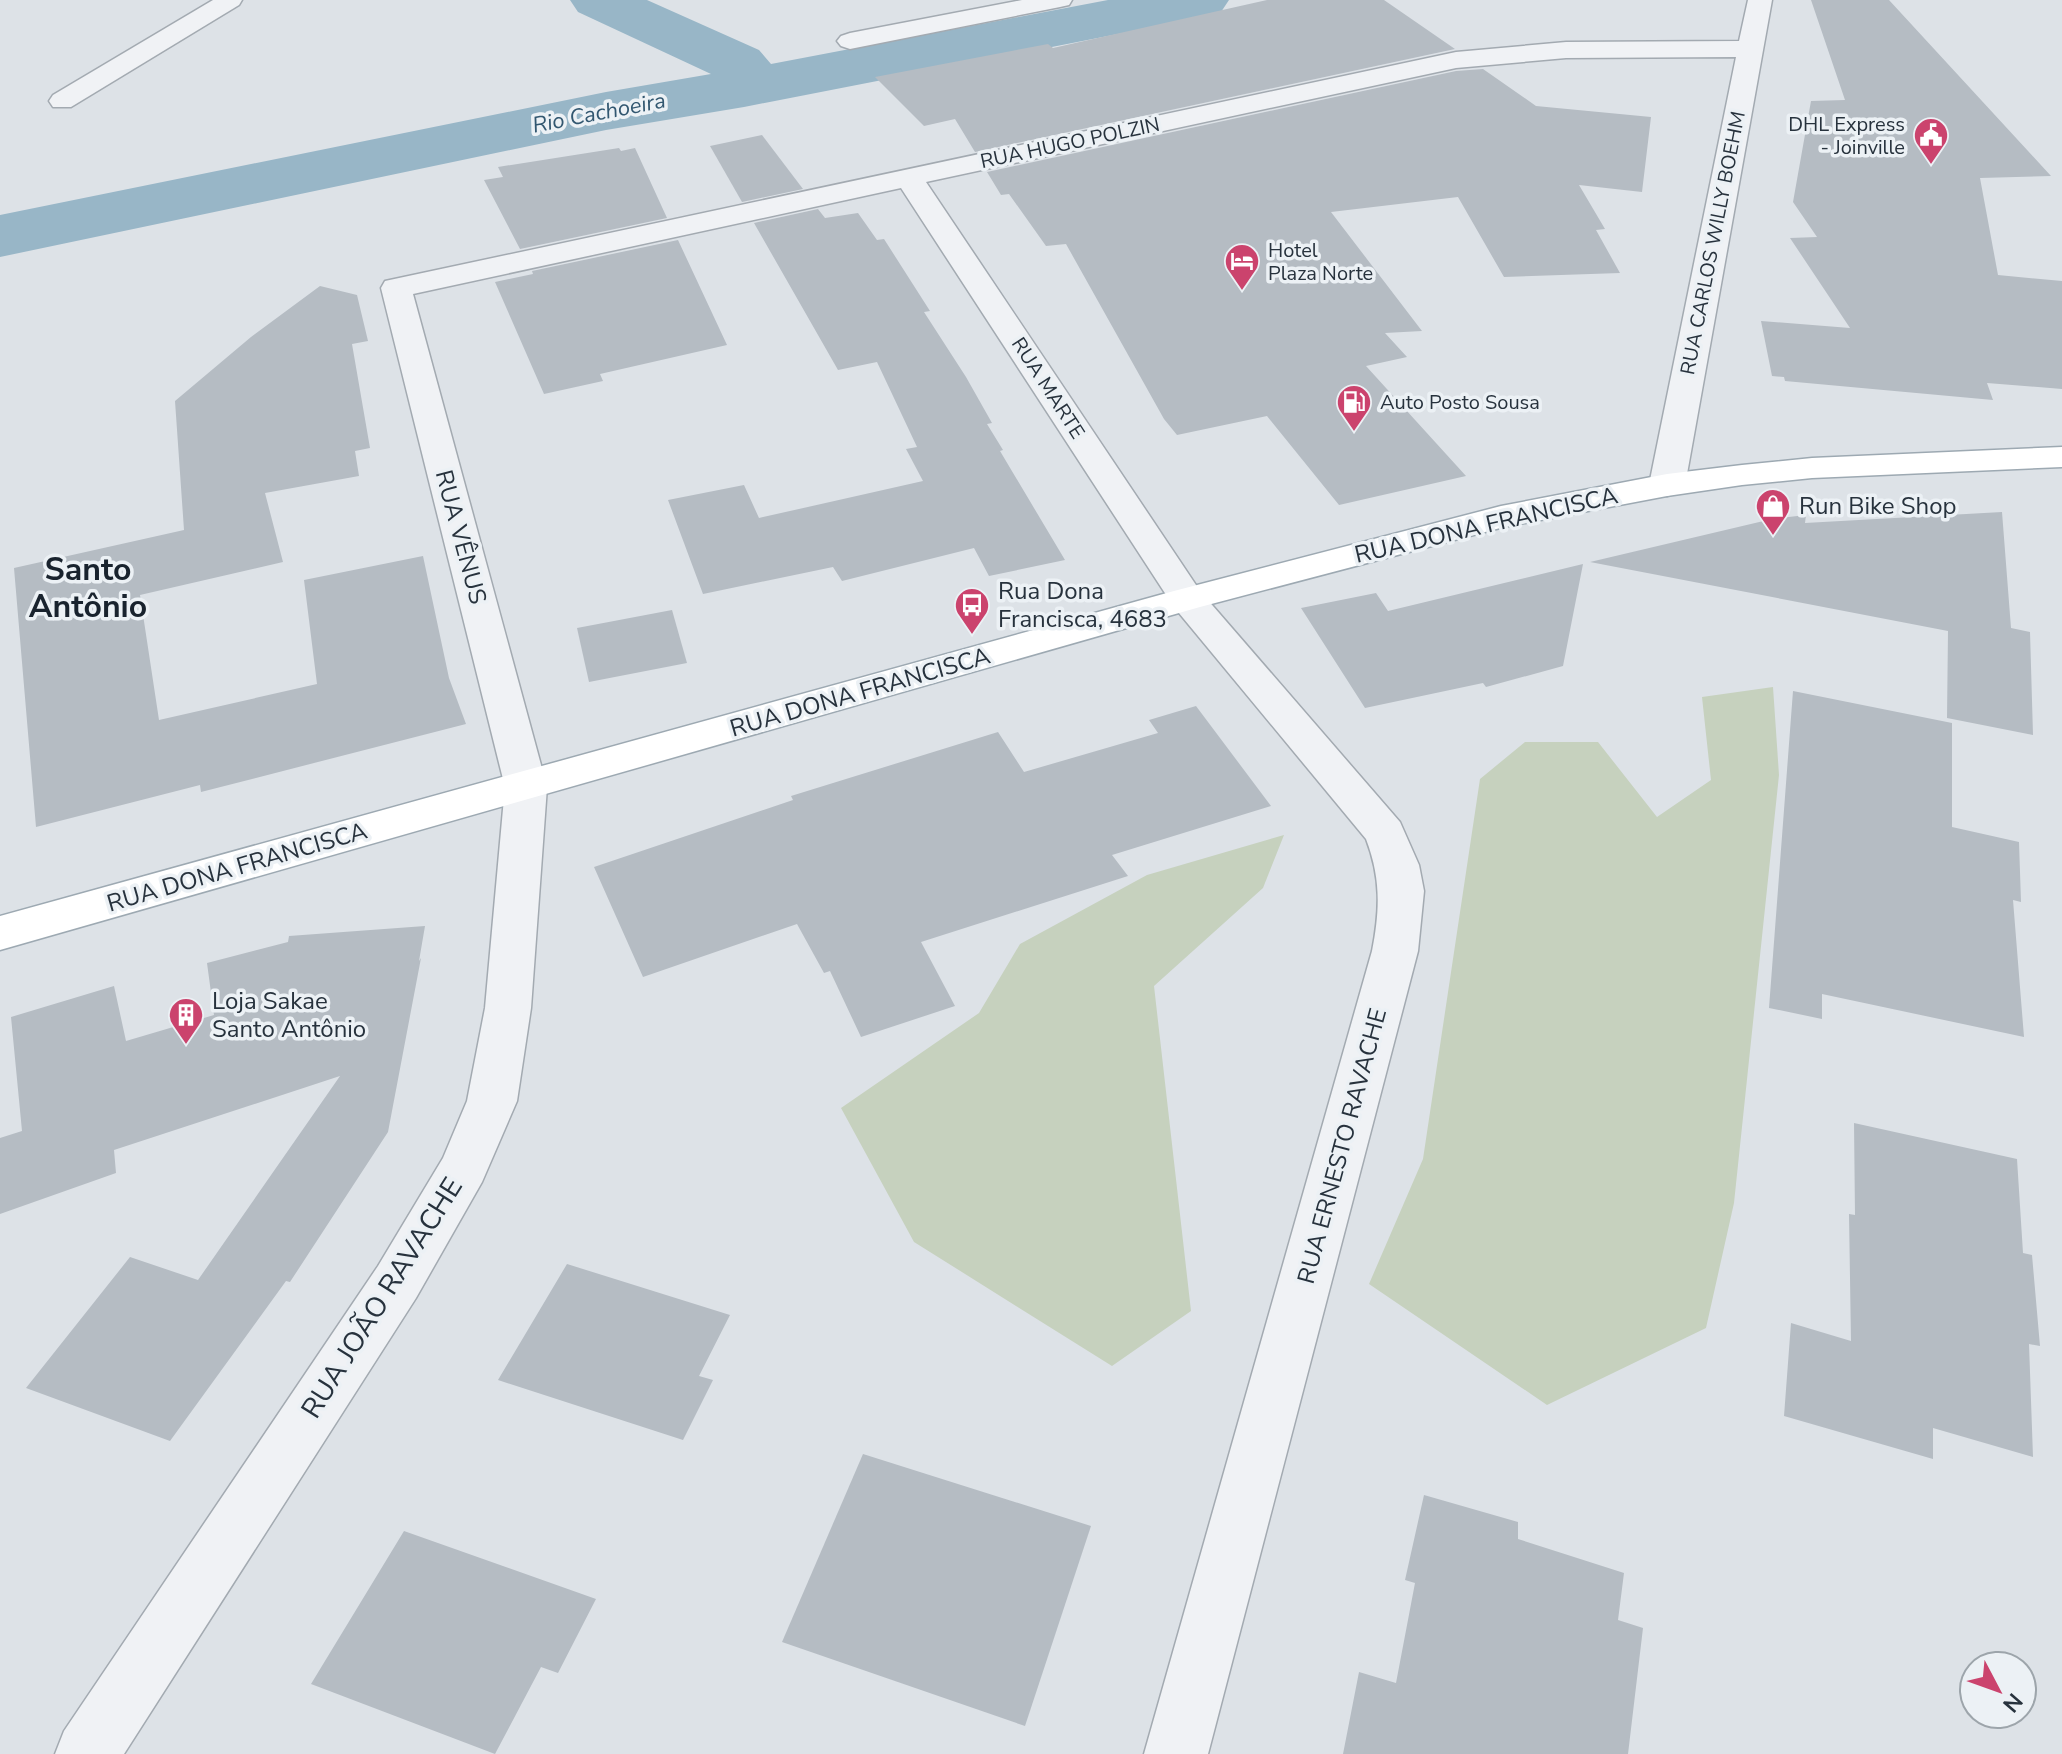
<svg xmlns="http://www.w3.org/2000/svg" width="2062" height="1754" viewBox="0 0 2062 1754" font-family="'Nunito Sans',sans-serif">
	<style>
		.green { fill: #c6d1be }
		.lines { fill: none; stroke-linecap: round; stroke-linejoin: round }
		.river { fill: #98b6c7; fill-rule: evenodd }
		.building { fill: #b5bcc3 }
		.minor-casing { stroke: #a3aab1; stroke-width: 3 }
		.primary-casing { stroke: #9da9b2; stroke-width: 3 }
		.minor { fill: #f0f2f5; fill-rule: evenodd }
		.primary { fill: #fff; fill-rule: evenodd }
		.labels { text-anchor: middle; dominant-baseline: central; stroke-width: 7; stroke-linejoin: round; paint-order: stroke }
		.far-poi-label { font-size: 20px; fill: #27323d; stroke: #ecf1f5; text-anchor: start }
		.far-street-label { font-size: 20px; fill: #27323d; stroke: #ecf1f5 }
		.far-water-label { font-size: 22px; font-style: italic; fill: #325770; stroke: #ecf1f5 }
		.poi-label { font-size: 24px; fill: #27323d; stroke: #ecf1f5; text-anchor: start }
		.street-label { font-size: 24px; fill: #27323d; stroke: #ecf1f5 }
		.near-street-label { font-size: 28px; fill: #27323d; stroke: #ecf1f5 }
		.district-label { font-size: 32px; font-weight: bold; fill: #19232e; stroke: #ecf1f5 }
	</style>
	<rect width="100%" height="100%" fill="#dde2e7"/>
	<!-- green -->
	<g class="green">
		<path d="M1773,687L1779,775L1734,1203L1706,1328L1547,1405L1369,1284L1423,1159L1480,779L1525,742H1598L1657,817L1711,780L1702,697Z"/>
		<path d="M1284,835L1263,888L1154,986L1191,1311L1112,1366L914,1242L841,1108L979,1013L1020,944L1147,875Z"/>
	</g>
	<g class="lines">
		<!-- river -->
		<path class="river" d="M570,0H647L759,50L771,64L1108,0H1229L1221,12L1200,18L744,107L606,130L0,257V215L606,92L711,74L578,12Z"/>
	</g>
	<!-- building -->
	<g class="building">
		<path d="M1267,0H1384L1455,49L975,152L955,119L924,126L875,77L1048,44L1053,48Z"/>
		<path d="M1811,0H1889L2051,176L1980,178L1998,275L2062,281V389L1987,383L1993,400L1785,381L1784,377L1772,376L1761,321L1850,328L1790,238L1817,237L1793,202L1811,101L1845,100Z"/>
		<path d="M1483,69L1536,106L1651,117L1642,192L1579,185L1605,229L1596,230L1620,273L1504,277L1458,197L1331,212L1422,331L1385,333L1407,357L1366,366L1466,476L1339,505L1267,416L1177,435L1164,419L1066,244L1046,246L1009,194L1001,195L987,172L1456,71Z"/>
		<path d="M762,135L803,189L742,202L710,146Z"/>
		<path d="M619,148L621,151L635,148L667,218L520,249L484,180L503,177L498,167Z"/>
		<path d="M818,209L825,218L858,213L877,240L884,239L930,311L924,312L966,377L992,423L987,424L1003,450L1000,451L1065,560L989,576L974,548L842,581L833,567L703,594L668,500L744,485L759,518L923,481L906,449L917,447L877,362L838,370L754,223Z"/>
		<path d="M678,240L727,345L600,374L603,381L544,394L495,282L533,274L532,271Z"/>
		<path d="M320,286L357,295L368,341L352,344L370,448L355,451L359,476L265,493L283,562L140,595L159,720L317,684L304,580L423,556L449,678L466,724L201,792L200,785L36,827L14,568L184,530L175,401L251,337Z"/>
		<path d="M2002,512L2011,628L2030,632L2033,735L1947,718L1948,631L1590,562L1772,519L1806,515L1805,523Z"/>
		<path d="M1583,564L1563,666L1486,687L1483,683L1365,708L1301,608L1376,593L1388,611Z"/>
		<path d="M672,610L687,663L589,682L577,628Z"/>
		<path d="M1793,691L1952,723V827L2019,842L2021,902L2013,900L2024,1037L1822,994V1019L1769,1008Z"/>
		<path d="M1196,706L1271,806L1112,855L1128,876L921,942L955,1006L861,1037L830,971L824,973L797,924L643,977L594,867L793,800L791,796L998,732L1024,772L1158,733L1149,720Z"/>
		<path d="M425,926L419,961L421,958L388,1132L290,1282L286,1281L170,1441L26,1388L130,1257L198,1280L340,1076L114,1150L116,1173L0,1214V1138L22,1131L11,1017L114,986L126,1041L214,1015L207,963L288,942L289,936Z"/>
		<path d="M1854,1123L2017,1159L2023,1253L2032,1255L2040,1346L2029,1344L2033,1457L1933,1428V1459L1784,1416L1791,1323L1851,1341L1849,1214L1855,1215Z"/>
		<path d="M567,1264L730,1315L699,1376L713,1380L683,1440L498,1380Z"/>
		<path d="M863,1454L1091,1526L1025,1726L782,1642Z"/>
		<path d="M1424,1495L1518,1522V1539L1624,1573L1618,1620L1643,1628L1628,1754H1343L1359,1672L1396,1683L1415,1583L1405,1580Z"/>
		<path d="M404,1531L596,1599L558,1673L541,1667L495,1754L311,1684Z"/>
	</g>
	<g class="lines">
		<!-- minor casing -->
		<g class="minor-casing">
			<g id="minor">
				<path d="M213,0H242L239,5L71,107H53L49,101L53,95Z"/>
				<path d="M1022,0H1072L1069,5L1060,7L850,49L841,46L837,41L841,36L850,33Z"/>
				<path d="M1748,0H1772L1685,485L1679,492L1667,496L1655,492L1649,485L1736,57L1566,58L1456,68L926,182L1200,591L1400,822L1419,865L1424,891L1418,951L1208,1754H1144L1372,951C1380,910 1381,878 1366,839L1174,607L901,188L413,294L547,787L531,1008L517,1101L482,1182L416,1298L124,1754H55L64,1731L378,1266L443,1158L467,1101L485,1008L505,787L381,288L385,281L1456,52L1566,42L1739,41Z"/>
			</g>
		</g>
		<!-- primary casing -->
		<g class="primary-casing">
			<path id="primary" d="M2062,447V467L1812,478L1742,485L1667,496L1504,527L1200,607L0,950V916L1174,591L1501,506L1667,474L1742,465L1812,458Z"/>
		</g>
		<!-- minor -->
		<use href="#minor" class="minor"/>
		<!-- primary -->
		<use href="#primary" class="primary"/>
	</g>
	<!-- icons -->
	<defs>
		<g id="civic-pin" transform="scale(1.8)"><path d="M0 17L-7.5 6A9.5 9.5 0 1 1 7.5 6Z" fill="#cb436d" stroke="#ecf1f5"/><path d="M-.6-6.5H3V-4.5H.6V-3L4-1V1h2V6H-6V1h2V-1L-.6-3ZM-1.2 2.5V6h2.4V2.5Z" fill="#fff"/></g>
		<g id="hotel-pin" transform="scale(1.8)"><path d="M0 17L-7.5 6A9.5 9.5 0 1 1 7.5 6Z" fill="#cb436d" stroke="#ecf1f5"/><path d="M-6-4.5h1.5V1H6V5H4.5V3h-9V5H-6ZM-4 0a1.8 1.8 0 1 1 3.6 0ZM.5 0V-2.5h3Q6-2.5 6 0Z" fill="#fff"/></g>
		<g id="fuel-pin" transform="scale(1.8)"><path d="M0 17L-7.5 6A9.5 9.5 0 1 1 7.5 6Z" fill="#cb436d" stroke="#ecf1f5"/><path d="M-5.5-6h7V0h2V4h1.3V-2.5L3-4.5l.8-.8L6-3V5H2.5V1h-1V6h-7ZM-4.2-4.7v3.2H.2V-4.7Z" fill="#fff"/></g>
		<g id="shop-pin" transform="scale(1.8)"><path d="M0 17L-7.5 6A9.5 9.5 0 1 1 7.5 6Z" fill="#cb436d" stroke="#ecf1f5"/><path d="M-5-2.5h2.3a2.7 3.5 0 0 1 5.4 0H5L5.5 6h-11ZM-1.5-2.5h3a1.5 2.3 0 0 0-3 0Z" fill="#fff"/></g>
		<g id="bus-pin" transform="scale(1.8)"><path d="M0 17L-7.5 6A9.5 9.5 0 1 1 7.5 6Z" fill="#cb436d" stroke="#ecf1f5"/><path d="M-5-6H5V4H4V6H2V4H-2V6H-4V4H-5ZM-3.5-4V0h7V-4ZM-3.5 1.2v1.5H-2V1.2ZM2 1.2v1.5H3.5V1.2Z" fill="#fff"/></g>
		<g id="building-pin" transform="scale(1.8)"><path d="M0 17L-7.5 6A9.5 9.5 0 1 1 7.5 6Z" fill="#cb436d" stroke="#ecf1f5"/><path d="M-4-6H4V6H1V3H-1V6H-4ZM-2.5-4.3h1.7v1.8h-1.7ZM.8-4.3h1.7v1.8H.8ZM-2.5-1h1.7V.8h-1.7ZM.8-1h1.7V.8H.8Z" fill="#fff"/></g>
	</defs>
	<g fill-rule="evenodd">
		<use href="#civic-pin" x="1931" y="135"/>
		<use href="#hotel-pin" x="1242" y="261"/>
		<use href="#fuel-pin" x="1354" y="402"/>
		<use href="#shop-pin" x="1773" y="506"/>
		<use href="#bus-pin" x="972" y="605"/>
		<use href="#building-pin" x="186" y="1015"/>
	</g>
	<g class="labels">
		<!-- far-poi labels -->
		<g class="far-poi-label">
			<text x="1905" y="124" text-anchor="end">DHL Express<tspan x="1905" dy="23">- Joinville</tspan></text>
			<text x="1268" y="250">Hotel<tspan x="1268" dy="23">Plaza Norte</tspan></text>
			<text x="1380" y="402">Auto Posto Sousa</text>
		</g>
		<!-- far-street labels -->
		<g class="far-street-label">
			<text transform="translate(1070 143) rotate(-12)">RUA HUGO POLZIN</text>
			<text transform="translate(1713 243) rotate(-79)">RUA CARLOS WILLY BOEHM</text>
			<text transform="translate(1048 388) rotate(57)">RUA MARTE</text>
		</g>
		<!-- far-water labels -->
		<g class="far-water-label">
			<text transform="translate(599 113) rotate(-11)">Rio Cachoeira</text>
		</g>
		<!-- poi labels -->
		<g class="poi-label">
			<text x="1799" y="506">Run Bike Shop</text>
			<text x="998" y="591">Rua Dona<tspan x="998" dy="28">Francisca, 4683</tspan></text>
			<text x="212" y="1001">Loja Sakae<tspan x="212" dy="28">Santo Antônio</tspan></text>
		</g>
		<!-- street labels -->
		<g class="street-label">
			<text transform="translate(1486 525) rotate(-13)">RUA DONA FRANCISCA</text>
			<text transform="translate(461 537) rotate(75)">RUA VÊNUS</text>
			<text transform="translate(860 692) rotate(-16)">RUA DONA FRANCISCA</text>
			<text transform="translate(237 867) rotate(-16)">RUA DONA FRANCISCA</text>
			<text transform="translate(1342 1146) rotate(-75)">RUA ERNESTO RAVACHE</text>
		</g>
		<!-- near-street labels -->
		<g class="near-street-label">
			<text transform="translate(382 1298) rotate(-58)">RUA JOÃO RAVACHE</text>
		</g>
		<!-- district labels -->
		<g class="district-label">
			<text x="88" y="569">Santo<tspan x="88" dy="37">Antônio</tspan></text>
		</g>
	</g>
	<!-- north arrow -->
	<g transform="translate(1998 1690) rotate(131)"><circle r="38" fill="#ecf1f5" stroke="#9da5ab" stroke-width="2"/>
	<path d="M0-6L14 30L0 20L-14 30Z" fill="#cb436d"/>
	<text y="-12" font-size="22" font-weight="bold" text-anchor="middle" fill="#27323d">N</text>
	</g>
</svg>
